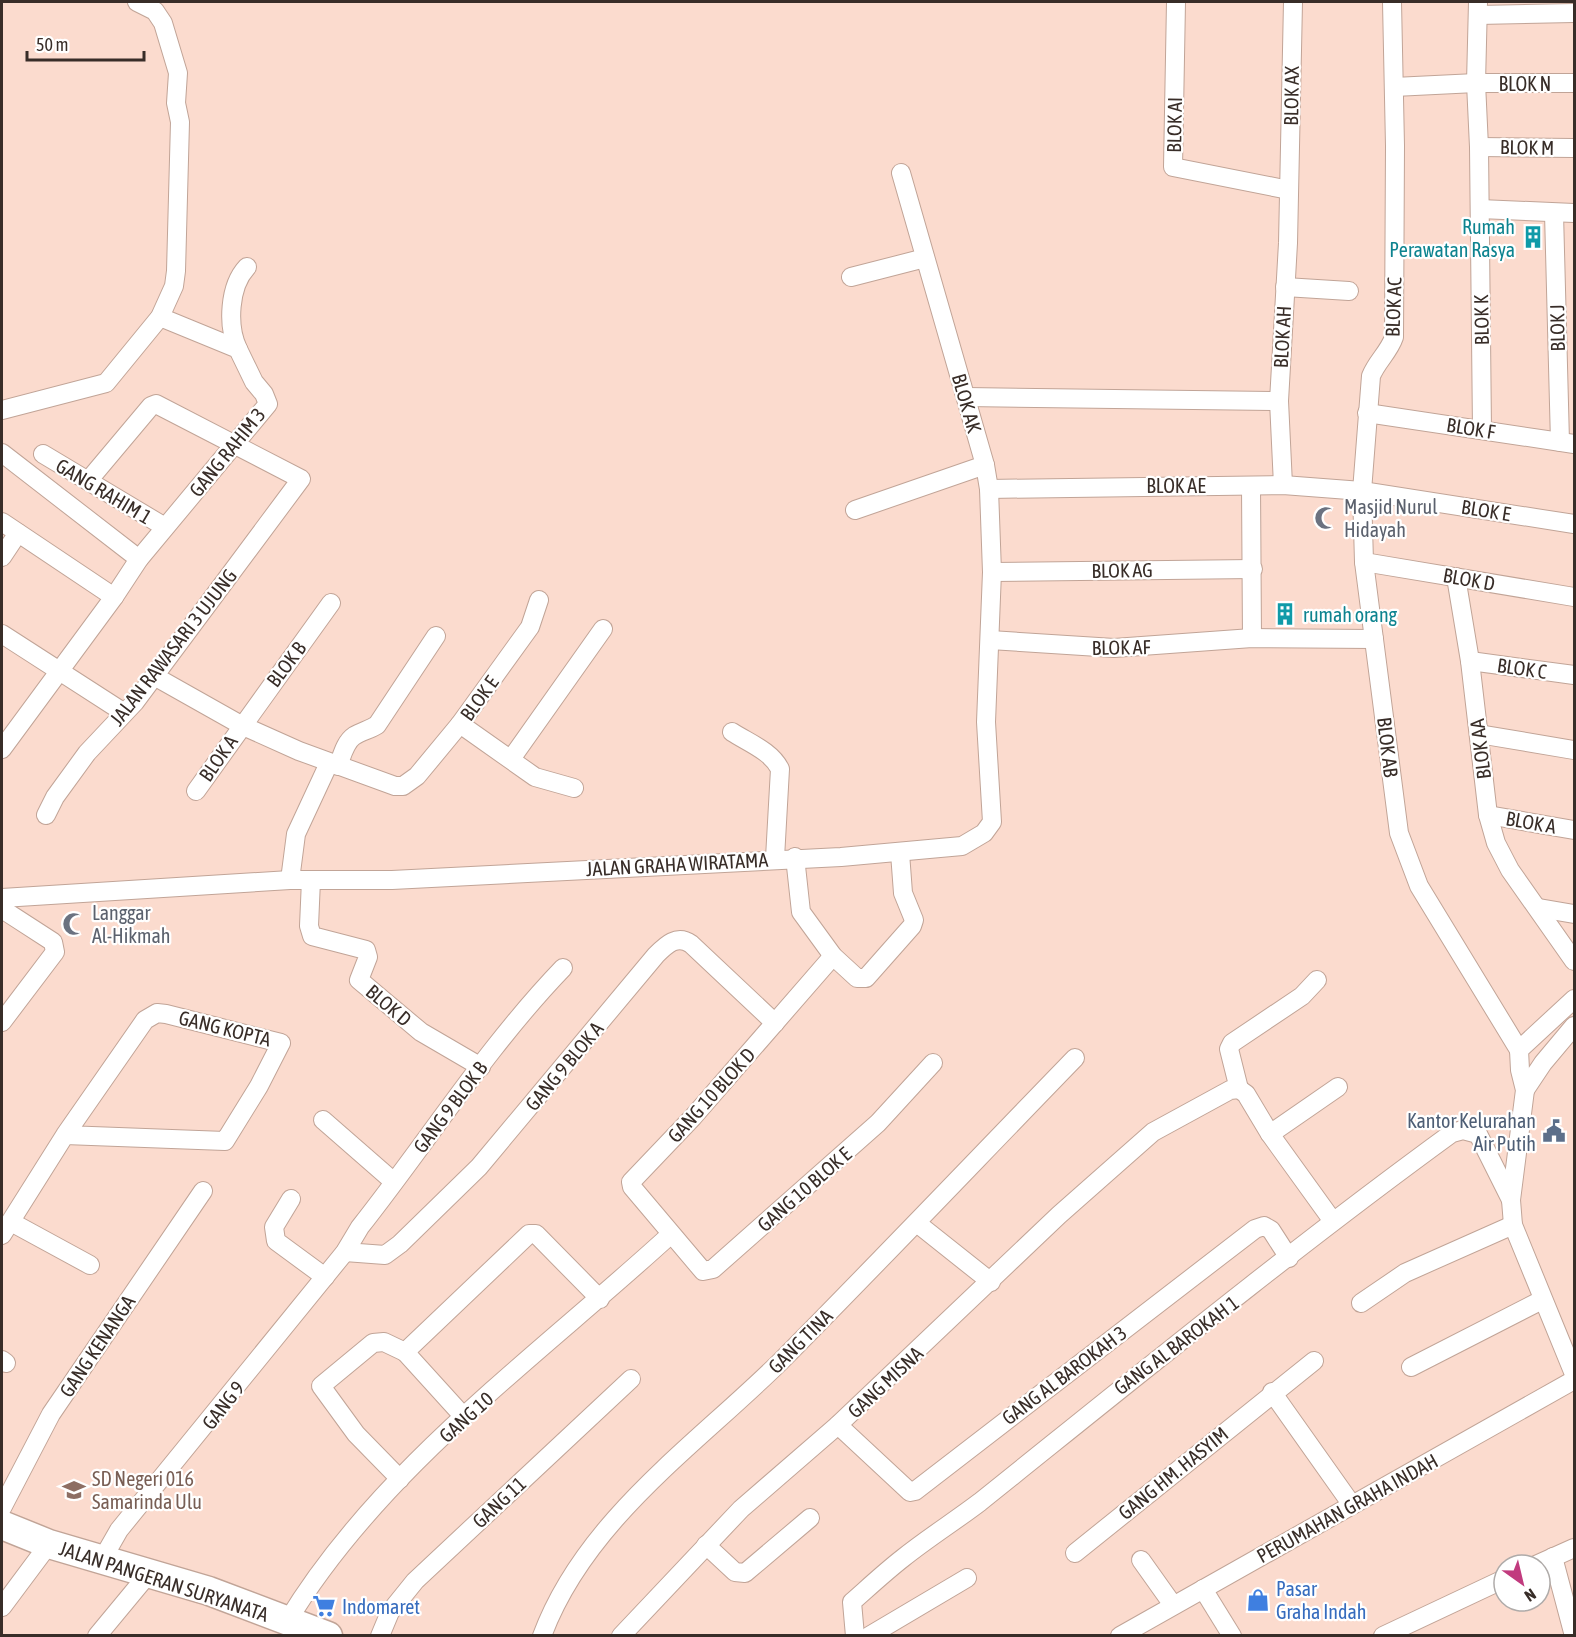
<svg xmlns="http://www.w3.org/2000/svg" width="1576" height="1637" viewBox="0 0 1576 1637" font-family="'Asap Condensed',sans-serif">
	<style>
		.lines { fill: none; stroke-linecap: round; stroke-linejoin: round }
		.minor-casing { stroke: #c1a497; stroke-width: 20 }
		.primary-casing { stroke: #c1a497; stroke-width: 31 }
		.minor { stroke: #fff; stroke-width: 18 }
		.primary { stroke: #fff; stroke-width: 28 }
		.labels { text-anchor: middle; dominant-baseline: central; stroke-width: 4.5; stroke-linejoin: round; paint-order: stroke }
		.street-label { font-size: 20px; fill: #382d28; stroke: #fff }
		.culture-label { font-size: 20px; fill: #0d838f; stroke: #fff; text-anchor: end }
		.worship-label { font-size: 20px; fill: #5b616d; stroke: #fff; text-anchor: start }
		.service-label { font-size: 20px; fill: #4e5e75; stroke: #fff; text-anchor: end }
		.education-label { font-size: 20px; fill: #785e54; stroke: #fff; text-anchor: start }
		.shop-label { font-size: 20px; fill: #366cbe; stroke: #fff; text-anchor: start }
	</style>
	<rect width="100%" height="100%" fill="#fbdbce"/>
	<g class="lines">
		<!-- minor casing -->
		<g class="minor-casing">
			<g id="minor">
				<path d="M1176,2L1173,167L1289,190"/>
				<path d="M1392,2L1395,146L1394,337C1389,352 1377,361 1371,376L1362,491L1364,562L1399,833L1419,886L1519,1050"/>
				<path d="M1478,2L1476,83L1479,147L1482,430"/>
				<path d="M1478,15L1574,13"/>
				<path d="M1394,87L1476,83H1574"/>
				<path d="M1479,147L1574,148"/>
				<path d="M1480,209L1574,213"/>
				<path d="M1554,213L1560,442"/>
				<path d="M851,277L925,258"/>
				<path d="M1285,287L1349,291"/>
				<path d="M238,349C227,326 229,286 247,267"/>
				<path d="M966,397L1279,401"/>
				<path d="M2,410L106,383L160,317L174,286L176,271L180,122L176,103L178,73L163,23L155,11L137,2"/>
				<path d="M1367,413L1574,444"/>
				<path d="M2,453L139,559"/>
				<path d="M43,454L165,527"/>
				<path d="M1283,485L1279,401L1288,243L1293,2"/>
				<path d="M1251,486L1252,638"/>
				<path d="M989,489L1283,485L1362,491L1574,524"/>
				<path d="M855,510L985,465"/>
				<path d="M2,522L114,597"/>
				<path d="M2,557L18,533"/>
				<path d="M1364,562L1574,597"/>
				<path d="M992,572L1253,569"/>
				<path d="M1456,577L1470,661L1488,815L1496,843L1510,870L1574,961"/>
				<path d="M2,634L123,712"/>
				<path d="M990,640L1114,648L1252,638L1374,639"/>
				<path d="M1470,661L1574,675"/>
				<path d="M154,676L241,725L299,751L395,786H403L417,776L460,724L530,627L539,600"/>
				<path d="M460,724L535,777L574,788"/>
				<path d="M732,732C749,743 771,751 780,769L775,858"/>
				<path d="M1479,734L1574,750"/>
				<path d="M2,749L114,597L139,559L268,404L264,394L254,382L238,349L160,317"/>
				<path d="M511,759L603,629"/>
				<path d="M338,766C342,756 345,742 354,736C362,731 369,730 377,725L436,636"/>
				<path d="M196,791L331,603"/>
				<path d="M46,815L55,797L87,753L135,702L301,479L156,404L151,406L88,481"/>
				<path d="M1488,815L1574,830"/>
				<path d="M795,857L801,912L833,956L857,978H866L912,926L914,920L903,893L900,853"/>
				<path d="M290,880L296,834L329,763"/>
				<path d="M311,880L309,926L312,936L366,950L368,957L359,980L421,1032L481,1067"/>
				<path d="M2,898L290,880H392L841,857L962,846L984,833L992,822L986,722L992,572L989,489L985,465L901,173"/>
				<path d="M1539,908L1574,914"/>
				<path d="M2,909L53,942L55,952L2,1022"/>
				<path d="M833,956L693,1117L631,1182L632,1187L703,1271L713,1269L878,1123L933,1063"/>
				<path d="M1574,999L1519,1050L1520,1070L1525,1090L1511,1200L1513,1225L1574,1374"/>
				<path d="M1239,1089L1229,1049L1232,1043L1302,996L1317,980"/>
				<path d="M1525,1090L1543,1063L1574,1026"/>
				<path d="M323,1120L394,1182"/>
				<path d="M1270,1134L1338,1087"/>
				<path d="M291,1199L274,1227L276,1241L325,1277"/>
				<path d="M11,1222L90,1265"/>
				<path d="M918,1224L991,1282"/>
				<path d="M2,1235L65,1135L145,1020L157,1013L166,1014L281,1043L259,1086L225,1141L65,1135"/>
				<path d="M345,1252L385,1255L400,1244L479,1167L656,955C666,945 677,934 691,944L775,1023"/>
				<path d="M1361,1303L1405,1273L1513,1225"/>
				<path d="M2,1360L6,1363"/>
				<path d="M1411,1367L1542,1300"/>
				<path d="M1272,1392L1352,1505"/>
				<path d="M464,1417L405,1352L529,1234H536L600,1299"/>
				<path d="M838,1425L910,1492L915,1491L1255,1229L1264,1226L1271,1230L1289,1258"/>
				<path d="M400,1479L356,1434L321,1386L373,1343L384,1342L405,1352"/>
				<path d="M2,1508L51,1414L203,1191"/>
				<path d="M706,1545L735,1572L745,1573L810,1518"/>
				<path d="M1075,1553L1314,1361"/>
				<path d="M1553,1557L1574,1636"/>
				<path d="M103,1558L119,1530L345,1252L360,1227C428,1141 487,1047 563,968"/>
				<path d="M1141,1560L1173,1605"/>
				<path d="M1536,1565L1574,1548"/>
				<path d="M1203,1589L1232,1636"/>
				<path d="M2,1607L49,1544"/>
				<path d="M287,1622C379,1469 539,1355 670,1235"/>
				<path d="M97,1636L150,1572"/>
				<path d="M380,1636L390,1612L415,1581L631,1379"/>
				<path d="M542,1636C585,1520 696,1445 781,1361C880,1261 977,1159 1075,1058"/>
				<path d="M621,1636L741,1509L838,1425L1059,1215L1153,1132L1230,1090L1239,1089L1246,1094L1270,1134L1332,1220"/>
				<path d="M855,1636L852,1602C869,1587 885,1572 903,1558C928,1538 955,1521 980,1502C1136,1377 1290,1251 1452,1133L1463,1130L1478,1134L1511,1200"/>
				<path d="M869,1636L967,1578"/>
				<path d="M1120,1636L1574,1380"/>
				<path d="M1383,1636L1504,1579"/>
			</g>
		</g>
		<!-- primary casing -->
		<g class="primary-casing">
			<path id="primary" d="M2,1525L49,1544L209,1591L328,1636"/>
		</g>
		<!-- minor -->
		<use href="#minor" class="minor"/>
		<!-- primary -->
		<use href="#primary" class="primary"/>
	</g>
	<!-- icons -->
	<defs>
		<g id="building-bare" transform="scale(1.8)"><path d="M-4-6H4V6H1V3H-1V6H-4ZM-2.5-4.3h1.7v1.8h-1.7ZM.8-4.3h1.7v1.8H.8ZM-2.5-1h1.7V.8h-1.7ZM.8-1h1.7V.8H.8Z" fill="#0f9aa8" stroke="#fff" stroke-width="2.5" paint-order="stroke"/></g>
		<g id="mosque-bare" transform="scale(1.8)"><path d="M3.5-4.9A6 6 0 1 0 3.5 4.9A5 5 0 1 1 3.5-4.9Z" fill="#6b7280" stroke="#fff" stroke-width="2.5" paint-order="stroke"/></g>
		<g id="civic-bare" transform="scale(1.8)"><path d="M-.6-6.5H3V-4.5H.6V-3L4-1V1h2V6H-6V1h2V-1L-.6-3ZM-1.2 2.5V6h2.4V2.5Z" fill="#5c6f8a" stroke="#fff" stroke-width="2.5" paint-order="stroke"/></g>
		<g id="school-bare" transform="scale(1.8)"><path d="M0-5L7-2L0 1L-7-2ZM-4 1L0 2.5L4 1V4Q0 6-4 4Z" fill="#8d6e63" stroke="#fff" stroke-width="2.5" paint-order="stroke"/></g>
		<g id="shop-bare" transform="scale(1.8)"><path d="M-5-2.5h2.3a2.7 3.5 0 0 1 5.4 0H5L5.5 6h-11ZM-1.5-2.5h3a1.5 2.3 0 0 0-3 0Z" fill="#3f7fe0" stroke="#fff" stroke-width="2.5" paint-order="stroke"/></g>
		<g id="supermarket-bare" transform="scale(1.8)"><path d="M-6-5.5h2.5l.6 2H6L4.5 2H-2.5L-4.4-4H-6ZM-1.5 3.2a1.3 1.3 0 1 0 .1 0ZM3 3.2a1.3 1.3 0 1 0 .1 0Z" fill="#3f7fe0" stroke="#fff" stroke-width="2.5" paint-order="stroke"/></g>
	</defs>
	<g fill-rule="evenodd">
		<use href="#building-bare" x="1533" y="237"/>
		<use href="#mosque-bare" x="1326" y="518"/>
		<use href="#building-bare" x="1285" y="614"/>
		<use href="#mosque-bare" x="74" y="924"/>
		<use href="#civic-bare" x="1554" y="1131"/>
		<use href="#school-bare" x="74" y="1490"/>
		<use href="#shop-bare" x="1258" y="1600"/>
		<use href="#supermarket-bare" x="324" y="1606"/>
	</g>
	<g class="labels">
		<!-- street labels -->
		<g class="street-label">
			<text x="1525" y="83">BLOK N</text>
			<text transform="translate(1291 96) rotate(-89)">BLOK AX</text>
			<text transform="translate(1174 125) rotate(-89)">BLOK AI</text>
			<text transform="translate(1527 147) rotate(1)">BLOK M</text>
			<text transform="translate(1393 307) rotate(-88)">BLOK AC</text>
			<text transform="translate(1481 320) rotate(-91)">BLOK K</text>
			<text transform="translate(1557 328) rotate(-91)">BLOK J</text>
			<text transform="translate(1282 337) rotate(-87)">BLOK AH</text>
			<text transform="translate(967 403) rotate(74)">BLOK AK</text>
			<text transform="translate(1471 428) rotate(9)">BLOK F</text>
			<text transform="translate(227 452) rotate(-51)">GANG RAHIM 3</text>
			<text x="1176" y="485">BLOK AE</text>
			<text transform="translate(104 491) rotate(31)">GANG RAHIM 1</text>
			<text transform="translate(1486 510) rotate(9)">BLOK E</text>
			<text transform="translate(1122 570) rotate(-1)">BLOK AG</text>
			<text transform="translate(1469 579) rotate(10)">BLOK D</text>
			<text transform="translate(173 647) rotate(-52)">JALAN RAWASARI 3 UJUNG</text>
			<text transform="translate(1121 647) rotate(-1)">BLOK AF</text>
			<text transform="translate(286 664) rotate(-53)">BLOK B</text>
			<text transform="translate(1522 668) rotate(8)">BLOK C</text>
			<text transform="translate(479 698) rotate(-54)">BLOK E</text>
			<text transform="translate(1388 747) rotate(83)">BLOK AB</text>
			<text transform="translate(1480 749) rotate(-97)">BLOK AA</text>
			<text transform="translate(218 758) rotate(-55)">BLOK A</text>
			<text transform="translate(1531 822) rotate(10)">BLOK A</text>
			<text transform="translate(677 864) rotate(-3)">JALAN GRAHA WIRATAMA</text>
			<text transform="translate(389 1005) rotate(40)">BLOK D</text>
			<text transform="translate(225 1028) rotate(14)">GANG KOPTA</text>
			<text transform="translate(564 1066) rotate(-50)">GANG 9 BLOK A</text>
			<text transform="translate(711 1095) rotate(-48)">GANG 10 BLOK D</text>
			<text transform="translate(450 1107) rotate(-53)">GANG 9 BLOK B</text>
			<text transform="translate(804 1189) rotate(-41)">GANG 10 BLOK E</text>
			<text transform="translate(800 1341) rotate(-45)">GANG TINA</text>
			<text transform="translate(1176 1345) rotate(-37)">GANG AL BAROKAH 1</text>
			<text transform="translate(97 1346) rotate(-56)">GANG KENANGA</text>
			<text transform="translate(1064 1375) rotate(-37)">GANG AL BAROKAH 3</text>
			<text transform="translate(885 1382) rotate(-43)">GANG MISNA</text>
			<text transform="translate(223 1405) rotate(-52)">GANG 9</text>
			<text transform="translate(466 1417) rotate(-42)">GANG 10</text>
			<text transform="translate(1173 1473) rotate(-39)">GANG HM. HASYIM</text>
			<text transform="translate(499 1502) rotate(-43)">GANG 11</text>
			<text transform="translate(1347 1508) rotate(-29)">PERUMAHAN GRAHA INDAH</text>
			<text transform="translate(164 1581) rotate(18)">JALAN PANGERAN SURYANATA</text>
		</g>
		<!-- culture labels -->
		<g class="culture-label">
			<text x="1515" y="226">Rumah<tspan x="1515" dy="23">Perawatan Rasya</tspan></text>
			<text x="1303" y="614" text-anchor="start">rumah orang</text>
		</g>
		<!-- worship labels -->
		<g class="worship-label">
			<text x="1344" y="506">Masjid Nurul<tspan x="1344" dy="23">Hidayah</tspan></text>
			<text x="92" y="912">Langgar<tspan x="92" dy="23">Al-Hikmah</tspan></text>
		</g>
		<!-- service labels -->
		<g class="service-label">
			<text x="1536" y="1120">Kantor Kelurahan<tspan x="1536" dy="23">Air Putih</tspan></text>
		</g>
		<!-- education labels -->
		<g class="education-label">
			<text x="92" y="1478">SD Negeri 016<tspan x="92" dy="23">Samarinda Ulu</tspan></text>
		</g>
		<!-- shop labels -->
		<g class="shop-label">
			<text x="1276" y="1588">Pasar<tspan x="1276" dy="23">Graha Indah</tspan></text>
			<text x="342" y="1606">Indomaret</text>
		</g>
	</g>
	<!-- border -->
	<rect width="1576" height="1637" fill="none" stroke="#382d28" stroke-width="6"/>
	<!-- north arrow -->
	<g transform="translate(1522 1583) rotate(146)"><circle r="28" fill="#ffffff" stroke="#afaba9" stroke-width="1.5"/>
	<path d="M0-4.5L10 22L0 15L-10 22Z" fill="#c13b7e"/>
	<text y="-9" font-size="16" font-weight="bold" text-anchor="middle" fill="#382d28">N</text>
	</g>
	<!-- scale -->
	<path d="M27 51v9h117v-9" fill="none" stroke="#382d28" stroke-width="3"/>
	<text x="36" y="51" font-size="18" fill="#382d28" stroke="#ffffff" stroke-width="4.5" paint-order="stroke">50 m</text>
</svg>
